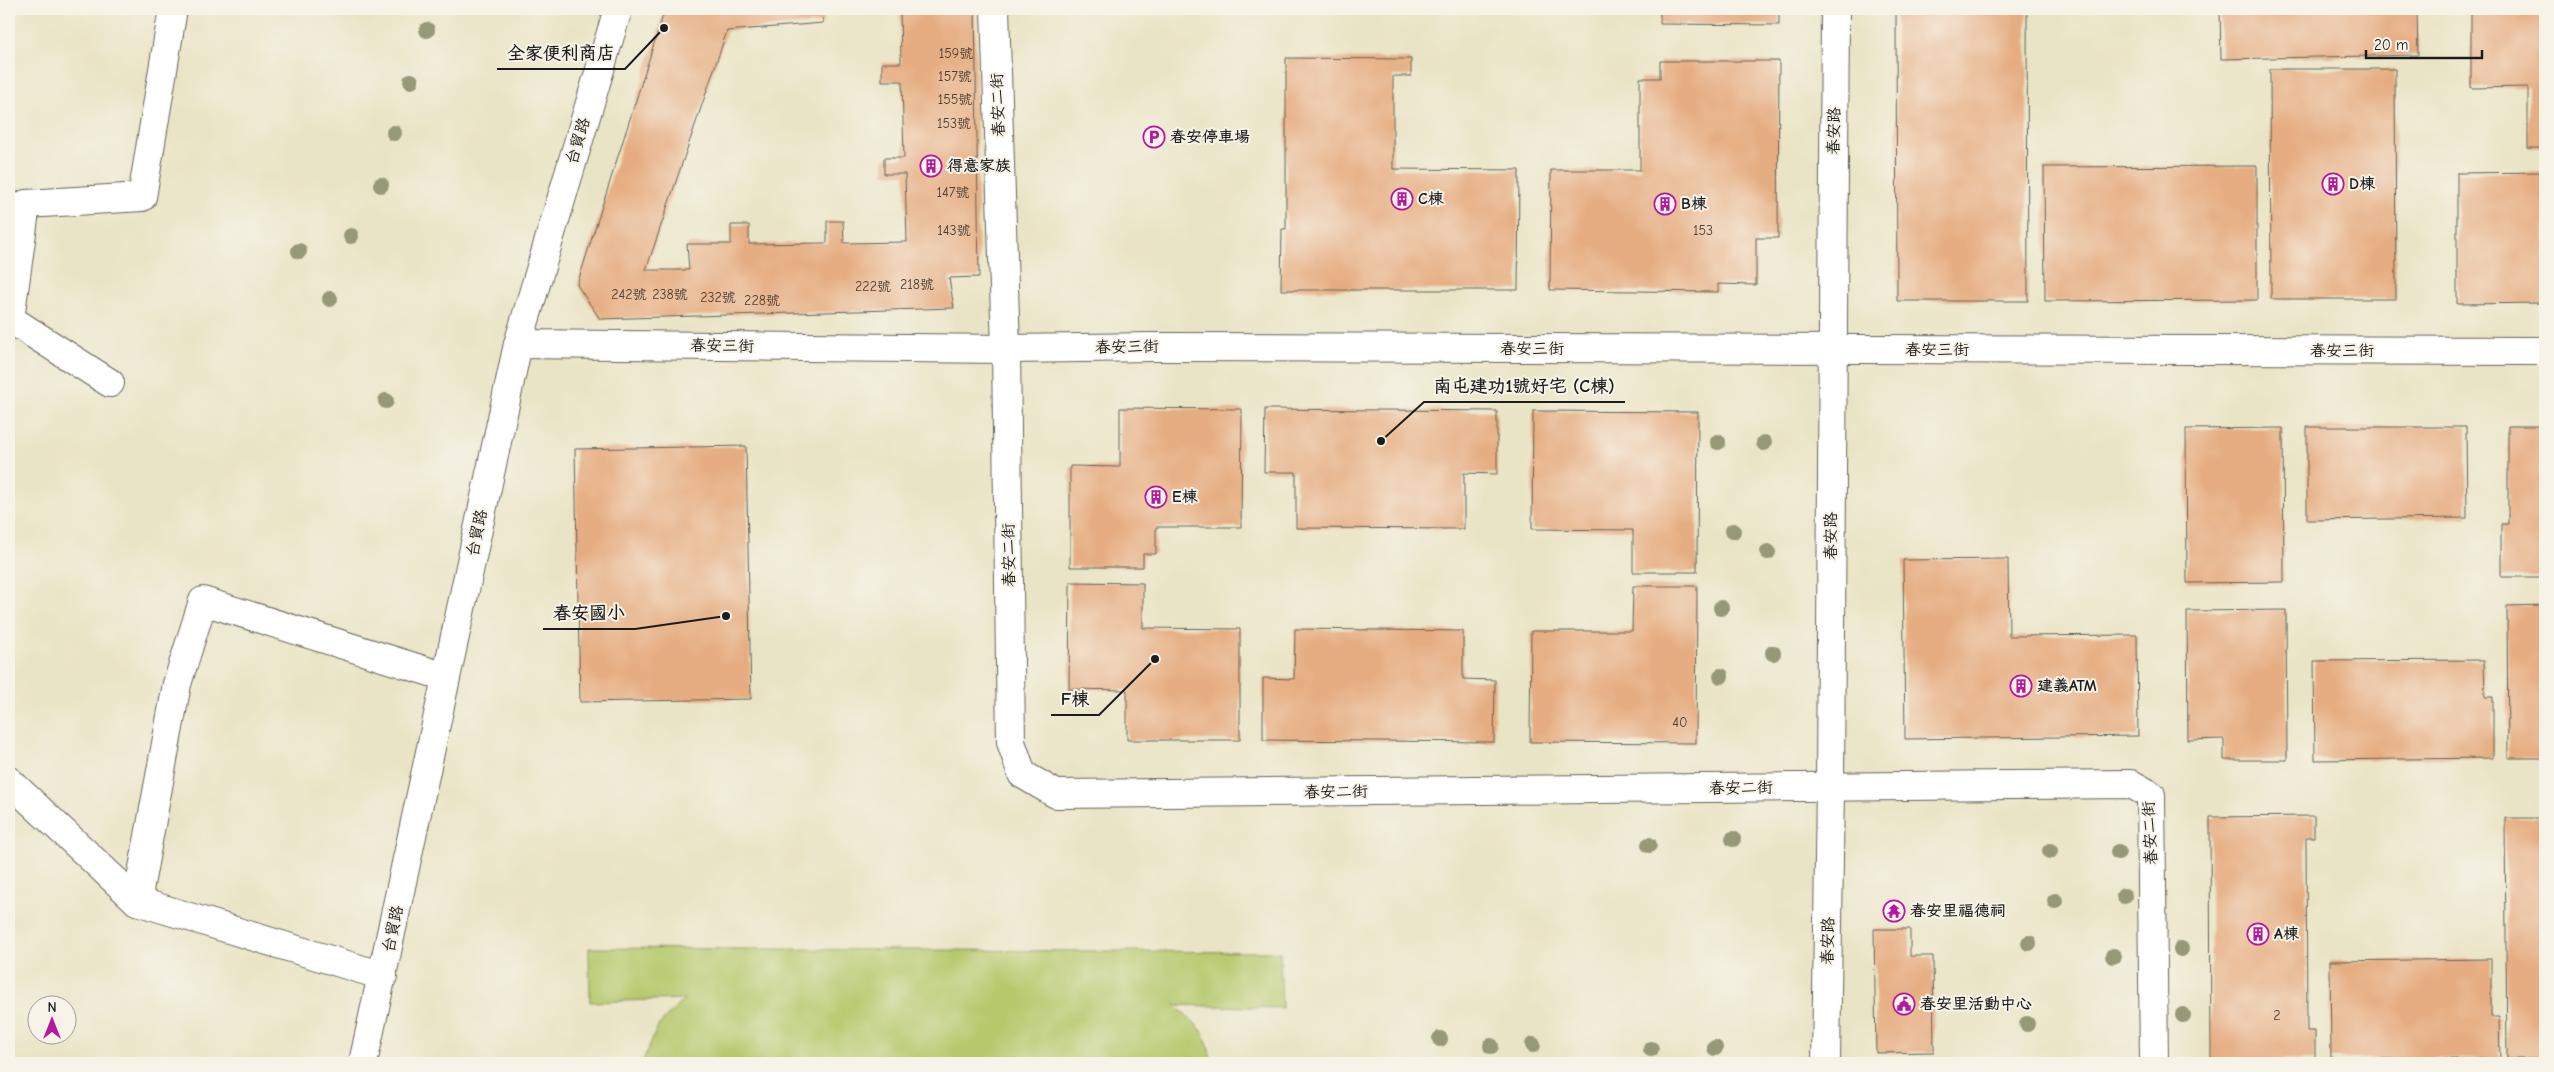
<svg xmlns="http://www.w3.org/2000/svg" width="2554" height="1072" viewBox="0 0 2554 1072" font-family="'Comic Neue','LXGW WenKai TC',sans-serif">
	<style>
		.green { fill: #b6c96d; stroke: #697244 }
		.building { fill: #e6ad82 }
		.lines { fill: none; stroke-linecap: round; stroke-linejoin: round }
		.minor-casing { stroke: #646258; stroke-width: 30 }
		.minor { stroke: #fff; stroke-width: 28 }
		.tree { fill: #969878 }
		.labels { text-anchor: middle; dominant-baseline: central; stroke-width: 4; stroke-linejoin: round; paint-order: stroke }
		.number-label { font-size: 14px; fill: #4e4036 }
		.street-label { font-size: 16px; fill: #1c1c1c; stroke: #f7f3e8 }
		.poi-label { font-size: 16px; font-weight: bold; fill: #1c1c1c; stroke: #f7f3e8; text-anchor: start }
		.leader { fill: none; stroke: #1c1c1c; stroke-width: 2 }
		.callout-dot { fill: #1c1c1c; stroke: #f7f3e8; stroke-width: 2 }
		.callout-label { font-size: 18px; text-anchor: middle; font-weight: bold; fill: #1c1c1c; stroke: #f7f3e8; stroke-width: 4; stroke-linejoin: round; paint-order: stroke }
	</style>
	<rect width="100%" height="100%" fill="#f7f3e8"/>
	<filter id="ink" filterUnits="userSpaceOnUse"><feTurbulence type="fractalNoise" baseFrequency=".02" numOctaves="2"/><feDisplacementMap in="SourceGraphic" scale="10" xChannelSelector="R" yChannelSelector="G"/><feConvolveMatrix kernelMatrix="1 2 1 2 8 2 1 2 1" color-interpolation-filters="sRGB"/></filter>
	<filter id="wash" filterUnits="userSpaceOnUse"><feTurbulence type="fractalNoise" baseFrequency=".0096" numOctaves="4" result="noise"/><feDisplacementMap in="SourceGraphic" scale="20" xChannelSelector="R" yChannelSelector="G"/><feGaussianBlur stdDeviation="1.12" result="paint"/><feColorMatrix in="noise" values="0 0 0 0 0 0 0 0 0 0 0 0 0 0 0 0 0 1.4 0 .05"/><feComposite in="paint" operator="in"/></filter>
	<g filter="url(#wash)">
		<rect width="100%" height="100%" fill="#eae4c6"/>
		<!-- green -->
		<path class="green" d="M589,948L1280,952L1282,1008L1175,1005C1198,1027 1208,1029 1211,1063H642L658,1026L684,999L590,1002Z"/>
		<g id="blocks">
			<!-- building -->
			<g class="building">
				<path d="M665,9H824L823,23L727,31L646,270H689L687,244H731V225H749V244L827,243V221H843L844,243L907,242L905,174H884V158H904L902,81H882V63H901L900,9H975L979,277L949,278L954,308L600,319L577,285Z"/>
				<path d="M1660,9H1779V25L1660,24Z"/>
				<path d="M1896,9H2027L2028,301H1897Z"/>
				<path d="M2220,9H2417L2418,55L2221,59Z"/>
				<path d="M2471,9H2545V148H2528V87L2471,88Z"/>
				<path d="M1286,58L1411,59V76H1393V169L1519,170L1518,290H1281L1282,229H1286Z"/>
				<path d="M1660,61H1779L1778,238H1756V285L1718,284V292L1550,290L1551,170H1640V78H1660Z"/>
				<path d="M2270,69H2395L2396,299H2271Z"/>
				<path d="M2257,166V300L2045,301L2044,167Z"/>
				<path d="M2545,172V303L2457,304V173Z"/>
				<path d="M1120,408L1242,409L1241,527H1156V554H1143V567H1070V466L1120,467Z"/>
				<path d="M1265,409L1497,411V474L1464,473V529L1296,528V472H1264Z"/>
				<path d="M1533,411L1698,412L1697,572H1633V530L1532,529Z"/>
				<path d="M2508,426H2545V577H2501V524H2508Z"/>
				<path d="M2307,427H2466L2467,518L2307,520Z"/>
				<path d="M2283,428L2284,582L2187,583L2186,429Z"/>
				<path d="M746,446L751,699L580,702L575,449Z"/>
				<path d="M2008,559L2009,636L2137,635L2138,736L1905,739L1903,560Z"/>
				<path d="M1070,582L1143,583V628L1240,629V740H1127V690L1069,689Z"/>
				<path d="M1633,586H1697L1696,743L1530,742L1531,631H1632Z"/>
				<path d="M2545,605V758H2508L2507,606Z"/>
				<path d="M2286,610L2287,760H2224V739L2188,740L2187,611Z"/>
				<path d="M1295,629L1463,631V679L1495,680L1494,742L1263,740V678L1294,679Z"/>
				<path d="M2484,660L2485,697H2493V758L2315,760L2314,661Z"/>
				<path d="M2314,816V837H2306L2307,1031H2315V1059L2211,1061L2210,817Z"/>
				<path d="M2505,818H2545V1059H2507Z"/>
				<path d="M1874,929H1910V956H1933L1934,1052L1876,1053Z"/>
				<path d="M2491,959V1017H2499L2500,1059H2331L2330,961Z"/>
			</g>
		</g>
	</g>
	<g filter="url(#ink)">
		<use href="#blocks" fill-opacity="0" stroke="#646258" stroke-width="1"/>
		<g class="lines">
			<!-- minor casing -->
			<g class="minor-casing">
				<g id="minor">
					<path d="M995,9L1006,349L1011,742L1022,774L1056,794L2131,784L2151,795L2154,1063"/>
					<path d="M518,344L1006,349L1153,347L2545,351"/>
					<path d="M110,383L10,319L26,204L142,197L173,9"/>
					<path d="M9,781L137,901L383,976"/>
					<path d="M137,901L177,684L203,601L446,677"/>
					<path d="M363,1063L518,344L618,9"/>
					<path d="M1826,1063L1830,787L1835,9"/>
				</g>
			</g>
			<!-- minor -->
			<use href="#minor" class="minor"/>
		</g>
		<!-- trees -->
		<g class="tree">
			<circle cx="427" cy="30" r="8"/>
			<circle cx="411" cy="81" r="8"/>
			<circle cx="394" cy="133" r="8"/>
			<circle cx="381" cy="185" r="8"/>
			<circle cx="351" cy="236" r="8"/>
			<circle cx="299" cy="251" r="8"/>
			<circle cx="330" cy="299" r="8"/>
			<circle cx="386" cy="401" r="8"/>
			<circle cx="1718" cy="442" r="8"/>
			<circle cx="1764" cy="443" r="8"/>
			<circle cx="1733" cy="531" r="8"/>
			<circle cx="1768" cy="552" r="8"/>
			<circle cx="1721" cy="608" r="8"/>
			<circle cx="1773" cy="653" r="8"/>
			<circle cx="1721" cy="676" r="8"/>
			<circle cx="1733" cy="839" r="8"/>
			<circle cx="1649" cy="845" r="8"/>
			<circle cx="2050" cy="851" r="8"/>
			<circle cx="2118" cy="852" r="8"/>
			<circle cx="2124" cy="896" r="8"/>
			<circle cx="2055" cy="901" r="8"/>
			<circle cx="2029" cy="943" r="8"/>
			<circle cx="2181" cy="949" r="8"/>
			<circle cx="2113" cy="956" r="8"/>
			<circle cx="2183" cy="1015" r="8"/>
			<circle cx="2027" cy="1024" r="8"/>
			<circle cx="1440" cy="1039" r="8"/>
			<circle cx="1533" cy="1045" r="8"/>
			<circle cx="1491" cy="1046" r="8"/>
			<circle cx="1715" cy="1048" r="8"/>
			<circle cx="1651" cy="1049" r="8"/>
		</g>
	</g>
	<!-- icons -->
	<defs>
		<g id="parking-ring" transform="scale(1.125)"><circle r="9.5" fill="#f7f3e8" stroke="#b5179e" stroke-width="1.5"/><path d="M-3.5-5.5H1a3.5 3.5 0 0 1 0 7H-1V5.5H-3.5ZM-1-3.4V-.6H.8a1.4 1.4 0 0 0 0-2.8Z" fill="#b5179e"/></g>
		<g id="building-ring" transform="scale(1.125)"><circle r="9.5" fill="#f7f3e8" stroke="#b5179e" stroke-width="1.5"/><path d="M-4-6H4V6H1V3H-1V6H-4ZM-2.5-4.3h1.7v1.8h-1.7ZM.8-4.3h1.7v1.8H.8ZM-2.5-1h1.7V.8h-1.7ZM.8-1h1.7V.8H.8Z" fill="#b5179e"/></g>
		<g id="temple-ring" transform="scale(1.125)"><circle r="9.5" fill="#f7f3e8" stroke="#b5179e" stroke-width="1.5"/><path d="M0-6L5-2H3V0L6.5 2.5H4V6H1.5V3h-3V6H-4V2.5H-6.5L-3 0V-2H-5Z" fill="#b5179e"/></g>
		<g id="civic-ring" transform="scale(1.125)"><circle r="9.5" fill="#f7f3e8" stroke="#b5179e" stroke-width="1.5"/><path d="M-.6-6.5H3V-4.5H.6V-3L4-1V1h2V6H-6V1h2V-1L-.6-3ZM-1.2 2.5V6h2.4V2.5Z" fill="#b5179e"/></g>
	</defs>
	<g fill-rule="evenodd">
		<use href="#parking-ring" x="1154" y="137"/>
		<use href="#building-ring" x="931" y="166"/>
		<use href="#building-ring" x="2333" y="184"/>
		<use href="#building-ring" x="1402" y="199"/>
		<use href="#building-ring" x="1665" y="204"/>
		<use href="#building-ring" x="1156" y="497"/>
		<use href="#building-ring" x="2021" y="686"/>
		<use href="#temple-ring" x="1894" y="911"/>
		<use href="#building-ring" x="2258" y="934"/>
		<use href="#civic-ring" x="1904" y="1004"/>
	</g>
	<g class="labels">
		<!-- number labels -->
		<g class="number-label">
			<text x="956" y="53">159號</text>
			<text x="955" y="76">157號</text>
			<text x="955" y="99">155號</text>
			<text x="954" y="123">153號</text>
			<text x="953" y="192">147號</text>
			<text x="954" y="230">143號</text>
			<text x="1703" y="230">153</text>
			<text x="917" y="284">218號</text>
			<text x="873" y="286">222號</text>
			<text x="629" y="294">242號</text>
			<text x="670" y="294">238號</text>
			<text x="718" y="297">232號</text>
			<text x="762" y="300">228號</text>
			<text x="1680" y="722">40</text>
			<text x="2277" y="1015">2</text>
		</g>
		<!-- street labels -->
		<g class="street-label">
			<text transform="translate(998 105) rotate(-92)">春安二街</text>
			<text transform="translate(1834 131) rotate(-89)">春安路</text>
			<text transform="translate(578 141) rotate(-73)">台貿路</text>
			<text transform="translate(722 346) rotate(1)">春安三街</text>
			<text transform="translate(1127 347) rotate(-1)">春安三街</text>
			<text x="1532" y="349">春安三街</text>
			<text x="1937" y="350">春安三街</text>
			<text x="2342" y="351">春安三街</text>
			<text transform="translate(477 533) rotate(-78)">台貿路</text>
			<text transform="translate(1831 536) rotate(-90)">春安路</text>
			<text transform="translate(1009 555) rotate(-91)">春安二街</text>
			<text transform="translate(1741 788) rotate(-1)">春安二街</text>
			<text transform="translate(1336 792) rotate(-1)">春安二街</text>
			<text transform="translate(2150 833) rotate(-93)">春安二街</text>
			<text transform="translate(393 929) rotate(-78)">台貿路</text>
			<text transform="translate(1828 941) rotate(-89)">春安路</text>
		</g>
		<!-- poi labels -->
		<g class="poi-label">
			<text x="1170" y="137">春安停車場</text>
			<text x="947" y="166">得意家族</text>
			<text x="2349" y="184">D棟</text>
			<text x="1418" y="199">C棟</text>
			<text x="1681" y="204">B棟</text>
			<text x="1172" y="497">E棟</text>
			<text x="2037" y="686">建義ATM</text>
			<text x="1910" y="911">春安里福德祠</text>
			<text x="2274" y="934">A棟</text>
			<text x="1920" y="1004">春安里活動中心</text>
		</g>
	</g>
	<!-- callouts -->
	<path class="leader" d="M664 28L625 69H497M1381 441L1424 402H1625M726 616L635 629H543M1155 659L1099 715H1051"/>
	<g class="callout-dot">
		<circle cx="664" cy="28" r="5"/>
		<circle cx="1381" cy="441" r="5"/>
		<circle cx="726" cy="616" r="5"/>
		<circle cx="1155" cy="659" r="5"/>
	</g>
	<g class="callout-label">
		<text x="561" y="59">全家便利商店</text>
		<text x="1524" y="392">南屯建功1號好宅 (C棟)</text>
		<text x="589" y="619">春安國小</text>
		<text x="1075" y="705">F棟</text>
	</g>
	<!-- margin -->
	<rect width="2554" height="1072" fill="none" stroke="#f7f3e8" stroke-width="30"/>
	<!-- north arrow -->
	<g transform="translate(52 1020)"><circle r="24" fill="#f7f3e8" stroke="#9f9d96"/>
	<path d="M0-4L9 19L0 12L-9 19Z" fill="#b5179e"/>
	<text y="-8" font-size="14" font-weight="bold" text-anchor="middle" fill="#1c1c1c">N</text>
	</g>
	<!-- scale -->
	<path d="M2366 50v8h116v-8" fill="none" stroke="#1c1c1c" stroke-width="2.5"/>
	<text x="2374" y="50" font-size="15" fill="#1c1c1c" stroke="#f7f3e8" stroke-width="4" paint-order="stroke">20 m</text>
</svg>
